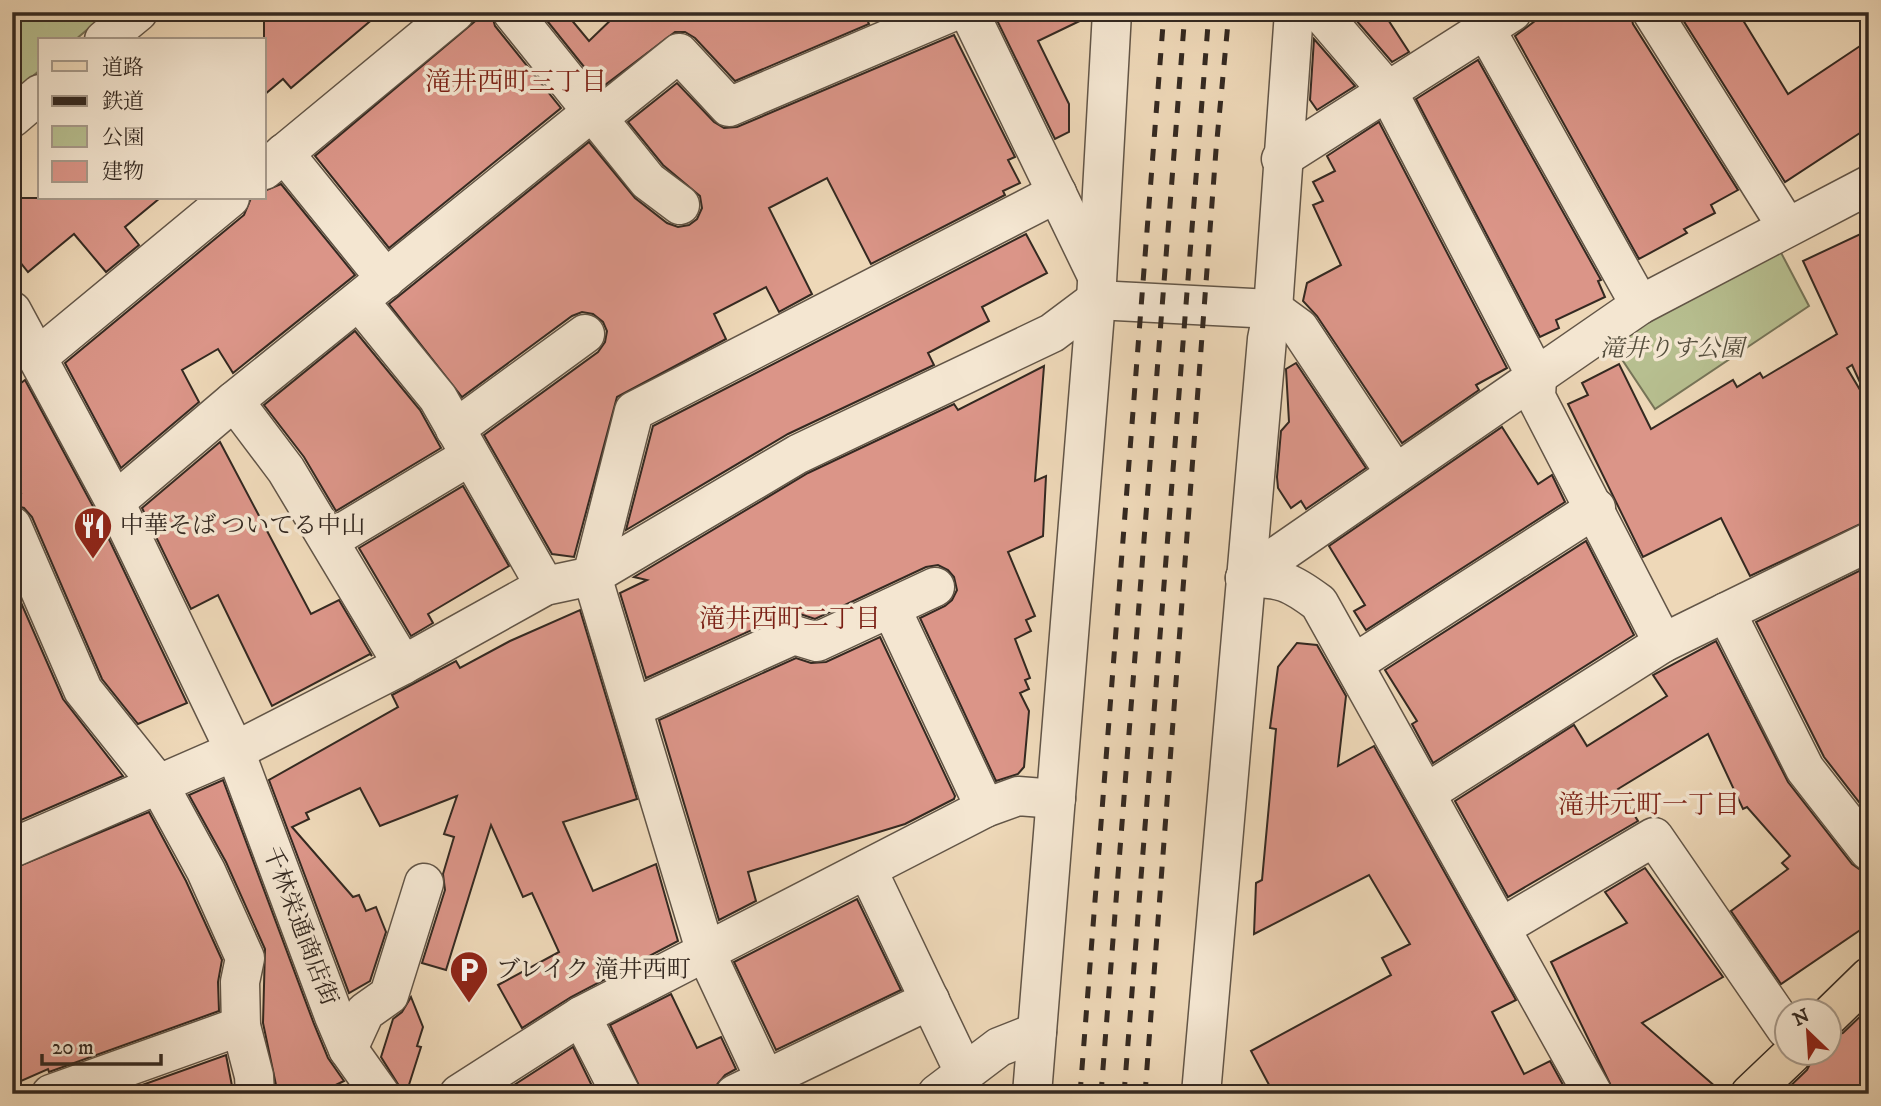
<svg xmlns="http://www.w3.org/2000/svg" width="1881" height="1106" viewBox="0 0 1881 1106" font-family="'IM FELL DW Pica','Noto Serif JP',serif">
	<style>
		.green { fill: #b7bf90; stroke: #767458; stroke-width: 2 }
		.building { fill: #db9588; stroke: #342921; stroke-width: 2 }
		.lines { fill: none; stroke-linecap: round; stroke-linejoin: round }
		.minor-casing { stroke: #625547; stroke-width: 41 }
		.major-casing { stroke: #342921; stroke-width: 41 }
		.minor { stroke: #f4e6d1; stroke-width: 38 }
		.major { stroke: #eed8b8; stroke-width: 38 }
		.rail { stroke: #342921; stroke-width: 5; stroke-dasharray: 12 12; stroke-linecap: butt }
		.labels { text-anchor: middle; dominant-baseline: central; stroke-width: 7; stroke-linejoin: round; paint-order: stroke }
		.park-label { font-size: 24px; font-style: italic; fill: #554e3d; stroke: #f4e6d1 }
		.poi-label { font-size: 24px; fill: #342921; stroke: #f4e6d1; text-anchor: start }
		.street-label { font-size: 24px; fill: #342921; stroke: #f4e6d1 }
		.neighbourhood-label { font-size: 26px; fill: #7a1f14; stroke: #f4e6d1 }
	</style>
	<rect width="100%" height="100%" fill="#eed8b8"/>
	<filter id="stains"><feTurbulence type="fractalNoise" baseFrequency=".00286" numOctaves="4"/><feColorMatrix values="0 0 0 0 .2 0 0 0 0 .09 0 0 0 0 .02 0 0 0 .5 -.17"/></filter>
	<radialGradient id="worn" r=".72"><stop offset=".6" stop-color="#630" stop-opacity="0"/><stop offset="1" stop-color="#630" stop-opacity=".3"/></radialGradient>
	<!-- green -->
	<g class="green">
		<path d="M12,12H108L75,40H40V70L12,94Z"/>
		<path d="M1777,245L1809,306L1655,409L1617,352L1638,323Z"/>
	</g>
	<!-- building -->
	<g class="building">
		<path d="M264,12H381L291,88L283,79L264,95Z"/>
		<path d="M486,12H491L495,26L561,108L389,248L315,156Z"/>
		<path d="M540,12H565L589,41L619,12H864L869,24L735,81L695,38L685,32H675L601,88Z"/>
		<path d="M993,12H1090V16L1038,41L1069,104V132L1055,139Z"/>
		<path d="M1349,12H1383L1409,52L1392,62Z"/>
		<path d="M1547,12H1630L1633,24L1738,190L1711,205L1715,213L1684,229L1687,233L1639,259L1515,36Z"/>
		<path d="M1678,12H1738L1788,94L1869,40V127L1785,182Z"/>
		<path d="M954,35L1015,157L1008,160L1020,183L1003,191L1005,195L871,264L827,178L769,208L812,294L779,312L766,287L714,314L726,339L617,397L574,557L552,554L484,435L598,352L605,342L607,331L603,322L593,314L582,312L572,316L462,397L389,304L589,142L635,198L667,223L678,227L689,225L697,219L702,208L700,196L663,165L628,122L677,83L714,122L724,128L737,127Z"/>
		<path d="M1314,39L1355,86L1317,110L1310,100Z"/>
		<path d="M1478,60L1601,280L1598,281L1605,297L1556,320L1559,328L1540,337L1416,99Z"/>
		<path d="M1379,122L1507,368L1476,385L1479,390L1402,443L1317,316L1303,301L1307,283L1341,265L1313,205L1323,201L1313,182L1335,171L1327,156Z"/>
		<path d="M281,184L355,275L233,373L218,349L182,370L199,402L121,468L65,363L244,215L251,198H264V191Z"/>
		<path d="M12,198H160L125,227L139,245L106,272L74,234L28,272L12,252Z"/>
		<path d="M1869,230V402L1852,365L1847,368L1869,405V520L1750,576L1721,518L1643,557L1568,404L1588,395L1582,383L1619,364L1651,429L1733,380L1737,387L1760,373L1763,378L1837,334L1803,261Z"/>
		<path d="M1026,234L1047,273L982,307L989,321L928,353L934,365L788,434L626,530L653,426Z"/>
		<path d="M355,331L420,410L441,448L336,511L304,457L264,405Z"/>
		<path d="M1296,363L1366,468L1306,509L1301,501L1291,508L1278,488L1277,477L1281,431L1289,422L1286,369Z"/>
		<path d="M1044,366L1035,481L1046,476L1043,536L1008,552L1035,616L1026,620L1031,631L1015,639L1030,678L1025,680L1029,689L1020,693L1029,711L1024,767L1018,774L996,781L920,618L945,606L952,600L957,590L954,577L948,570L938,565L926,567L815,619L800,614L785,615L646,678L620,593L647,580L634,577L808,473L954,404L958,410Z"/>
		<path d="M25,380L96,512L187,703L138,724L102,679L32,517L24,508L12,505V497L21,493L12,473V390Z"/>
		<path d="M1502,427L1538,484L1552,475L1565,502L1366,630L1354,611L1365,605L1329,546Z"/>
		<path d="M220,442L311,614L339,600L372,656L370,654L272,706L218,595L191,609L142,508Z"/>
		<path d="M463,486L509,566L428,614L433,623L411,636L359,548Z"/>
		<path d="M1586,541L1634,635L1433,763L1412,724L1417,721L1385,670Z"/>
		<path d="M1869,566V810L1866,811L1824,757L1756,622Z"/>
		<path d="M12,582L63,699L123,776L12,824Z"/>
		<path d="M580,610L637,799L563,822L593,891L656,864L678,941L571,997L522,1028L498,985L559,952L532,893L523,897L491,825L446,970L422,963L445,890L443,874L454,837L444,834L457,796L380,826L360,788L306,813L309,819L292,827L353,897L359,895L366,911L376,907L386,932L370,981L349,993L269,780L398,707L392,695L456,661L460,668L510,641Z"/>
		<path d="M880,637L955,796L954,799L905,824L748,872L756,901L719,920L659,720L796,658L811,663L826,662Z"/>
		<path d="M1716,641L1788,782L1852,864L1869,876V924L1781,984L1731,911L1788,869L1782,863L1790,856L1747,807L1743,809L1708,734L1618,789L1638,821L1508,897L1455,801L1574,725L1587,746L1667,696L1653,675Z"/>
		<path d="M1297,643L1317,645L1346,696L1338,766L1374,746L1516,1000L1492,1012L1524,1074L1550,1061L1568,1094H1274L1251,1051L1391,975L1382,958L1410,944L1369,875L1254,934L1256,883L1262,880L1276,729L1270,728L1278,667Z"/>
		<path d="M223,780L314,1024L328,1058L344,1081L317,1094H280L276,1085L263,1023L265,949L226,862L189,795Z"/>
		<path d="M149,812L186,881L222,960L218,982L219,1011L49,1072L48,1069L12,1085V869Z"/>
		<path d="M1645,868L1723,977L1642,1023L1724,1094H1615L1551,962L1627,923L1605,892Z"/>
		<path d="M857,899L901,990L776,1050L734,962Z"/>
		<path d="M671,994L697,1048L721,1037L736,1069L725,1075L715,1087L701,1094H643L610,1025Z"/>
		<path d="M411,997L423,1027L417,1046L421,1047L407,1091L401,1089L381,1057L393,1019L402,1012Z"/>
		<path d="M1869,1008V1094H1782L1807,1070L1815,1054H1829V1038L1843,1033Z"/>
		<path d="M573,1047L596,1094H500Z"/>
		<path d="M226,1055L233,1091L226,1094H117Z"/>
	</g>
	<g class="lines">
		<!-- minor casing -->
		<g class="minor-casing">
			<g id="minor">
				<path d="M512,12L648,181L680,205"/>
				<path d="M969,12L1095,272"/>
				<path d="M1320,12L1387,90L1537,378L1536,397L1663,643"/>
				<path d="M1652,12L1787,227"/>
				<path d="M1485,28L1640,305"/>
				<path d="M104,40L138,12"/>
				<path d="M12,118L40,94"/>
				<path d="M284,153L386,279"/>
				<path d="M1281,159L1512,12"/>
				<path d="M264,170L455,12"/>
				<path d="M359,301L438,398L545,586"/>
				<path d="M12,311L115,502L235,751L334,1016L348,1049L380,1094"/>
				<path d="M39,356L230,198"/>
				<path d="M234,401L286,470L403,665"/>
				<path d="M455,429L585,334"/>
				<path d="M115,502L234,401L593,111L603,114L679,53L729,107L952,12"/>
				<path d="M12,526L83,690L159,785L206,871L245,958L240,982L241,1026L254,1076L255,1094"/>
				<path d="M330,540L470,456"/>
				<path d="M1245,578L1640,305L1869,185"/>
				<path d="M1245,578C1280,577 1291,582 1319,603L1593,1094"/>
				<path d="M891,608L985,808"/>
				<path d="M1726,612L1805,769L1869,851"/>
				<path d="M1355,663L1596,508"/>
				<path d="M633,708L794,635L817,642L935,587"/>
				<path d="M1428,792L1663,643L1869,542"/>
				<path d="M12,848L235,751L403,665L545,586L592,576L798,454L1052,333L1096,300L1273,309L1299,328L1395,473"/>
				<path d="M867,869L964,1072"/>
				<path d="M1502,927L1654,837L1786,1029"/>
				<path d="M581,1016L621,1094"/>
				<path d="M348,1049L365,1012L389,995L424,883"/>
				<path d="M51,1094L241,1026"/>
				<path d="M459,1094L581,1016L985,808L1018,796L1056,799"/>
				<path d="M735,1094L930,1000"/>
				<path d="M776,1094L765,1079L706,953L592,576L634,411L1057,193"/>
				<path d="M937,1094L999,1047L1037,1032"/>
				<path d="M1032,1094L1096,300L1112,12"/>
				<path d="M1201,1094L1267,339L1273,309L1294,12"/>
			</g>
		</g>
		<!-- major casing -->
		<g class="major-casing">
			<g id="major">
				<path d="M1828,1017L1869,977"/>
				<path d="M1750,1094L1792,1054"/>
			</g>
		</g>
		<!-- minor -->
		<use href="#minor" class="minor"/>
		<!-- major -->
		<use href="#major" class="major"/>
		<!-- rail -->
		<g class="rail">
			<path d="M1080,1094L1164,12"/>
			<path d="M1101,1094L1185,12"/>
			<path d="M1124,1094L1209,12"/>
			<path d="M1145,1094L1216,150L1229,12"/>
		</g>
	</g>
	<!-- icons -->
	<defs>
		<g id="restaurant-pin" transform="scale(2.0125)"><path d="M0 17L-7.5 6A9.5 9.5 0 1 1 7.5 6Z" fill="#8f2418" stroke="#f4e6d1"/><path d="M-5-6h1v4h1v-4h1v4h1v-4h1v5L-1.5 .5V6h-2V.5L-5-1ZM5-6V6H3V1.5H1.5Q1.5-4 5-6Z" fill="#fff"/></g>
		<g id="parking-pin" transform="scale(2.0125)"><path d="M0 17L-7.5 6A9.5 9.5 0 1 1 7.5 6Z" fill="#8f2418" stroke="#f4e6d1"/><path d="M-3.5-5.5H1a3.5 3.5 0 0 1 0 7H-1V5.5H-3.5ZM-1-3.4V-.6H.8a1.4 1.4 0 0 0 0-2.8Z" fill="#fff"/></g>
	</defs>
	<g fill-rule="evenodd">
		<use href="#restaurant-pin" x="93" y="526"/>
		<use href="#parking-pin" x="469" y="970"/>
	</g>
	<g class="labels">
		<!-- park labels -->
		<g class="park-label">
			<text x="1672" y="349">滝井りす公園</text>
		</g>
		<!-- poi labels -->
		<g class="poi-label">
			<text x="120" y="526">中華そば ついてる中山</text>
			<text x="496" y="970">ブレイク 滝井西町</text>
		</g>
		<!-- street labels -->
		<g class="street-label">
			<text transform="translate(300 926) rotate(69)">千林栄通商店街</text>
		</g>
		<!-- neighbourhood labels -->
		<g class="neighbourhood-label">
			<text x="516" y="82">滝井西町三丁目</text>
			<text x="790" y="619">滝井西町二丁目</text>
			<text x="1649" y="805">滝井元町一丁目</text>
		</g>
	</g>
	<!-- margin -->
	<rect width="1881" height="1106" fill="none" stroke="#eed8b8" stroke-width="42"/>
	<rect x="14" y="14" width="1853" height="1078" fill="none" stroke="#342921" stroke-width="3.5"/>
	<rect x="21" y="21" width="1839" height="1064" fill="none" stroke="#342921" stroke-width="2"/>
	<!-- legend -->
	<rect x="38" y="38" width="228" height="161" fill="#f4e6d1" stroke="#a79a8b" stroke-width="2"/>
	<rect x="52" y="61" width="35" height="10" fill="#eed8b8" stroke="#a79a8b" stroke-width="2"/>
	<text x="102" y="74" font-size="21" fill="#342921">道路</text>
	<rect x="52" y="96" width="35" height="10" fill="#342921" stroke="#a79a8b" stroke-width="2"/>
	<text x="102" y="108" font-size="21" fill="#342921">鉄道</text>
	<rect x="52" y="126" width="35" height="21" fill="#b7bf90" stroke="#a79a8b" stroke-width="2"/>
	<text x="102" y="144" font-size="21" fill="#342921">公園</text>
	<rect x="52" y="161" width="35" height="21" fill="#db9588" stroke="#a79a8b" stroke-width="2"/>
	<text x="102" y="178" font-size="21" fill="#342921">建物</text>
	<!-- north arrow -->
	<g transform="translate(1808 1032) rotate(335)"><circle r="33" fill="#f4e6d1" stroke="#a79a8b" stroke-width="2"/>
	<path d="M0-5L12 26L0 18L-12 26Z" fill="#8f2418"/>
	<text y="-10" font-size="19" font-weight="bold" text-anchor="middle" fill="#342921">N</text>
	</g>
	<!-- scale -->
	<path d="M42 1054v10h119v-10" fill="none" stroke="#342921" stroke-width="3.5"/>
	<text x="52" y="1054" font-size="21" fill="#342921" stroke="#f4e6d1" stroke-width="5" paint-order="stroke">20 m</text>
	<rect width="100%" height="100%" filter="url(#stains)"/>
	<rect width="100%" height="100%" fill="url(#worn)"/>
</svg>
